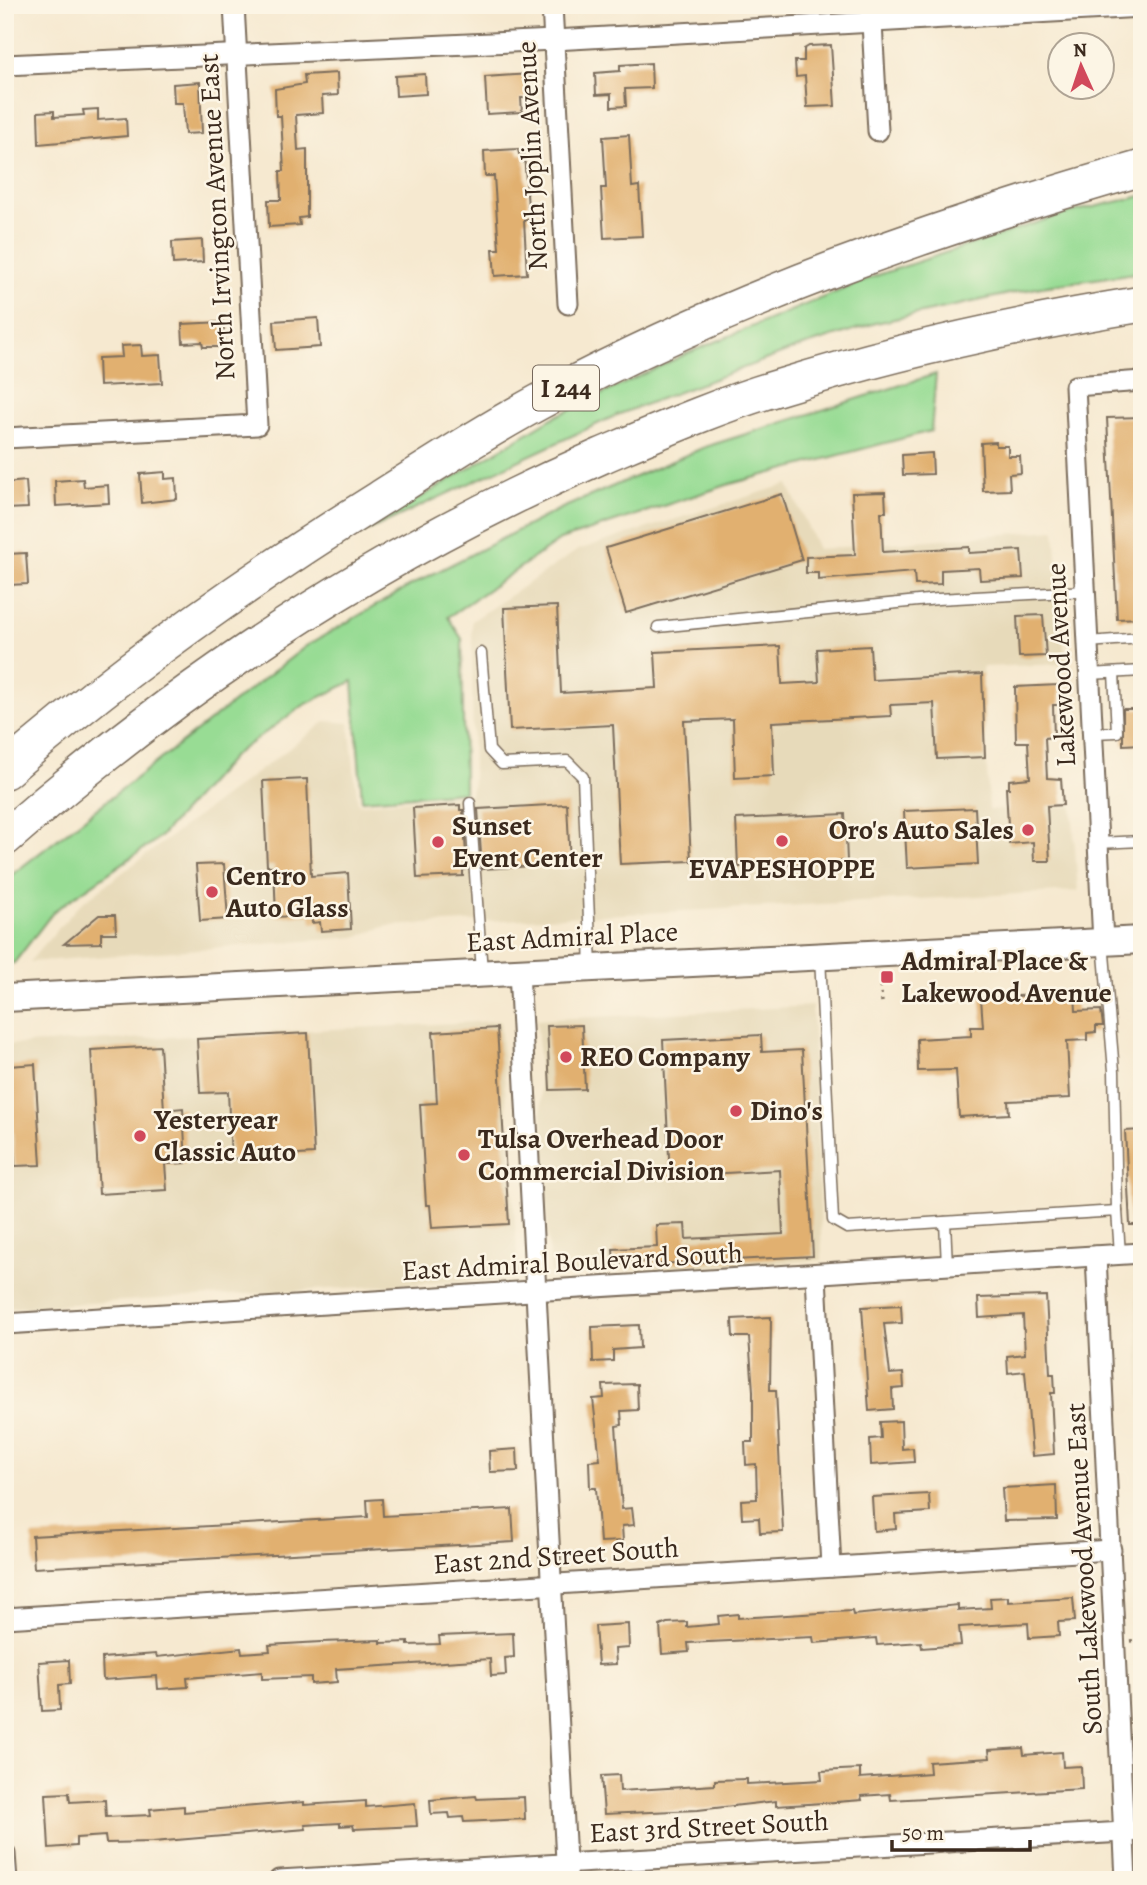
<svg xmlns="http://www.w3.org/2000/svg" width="1147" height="1885" viewBox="0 0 1147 1885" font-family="Alegreya,serif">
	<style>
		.built { fill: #e7daba }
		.green { fill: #98dc94; stroke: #6a8359; stroke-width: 2 }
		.building { fill: #e1b06f }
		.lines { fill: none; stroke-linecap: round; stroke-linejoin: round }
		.lane-casing { stroke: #7c6d5c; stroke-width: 13 }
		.street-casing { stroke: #7c6d5c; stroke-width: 23 }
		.secondary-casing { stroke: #7c6d5c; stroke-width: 30 }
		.highway-casing { stroke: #7c6d5c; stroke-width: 38 }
		.path { stroke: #7c6d5c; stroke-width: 3.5; stroke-dasharray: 2 5; stroke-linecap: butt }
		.lane { stroke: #fff; stroke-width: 10 }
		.street { stroke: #fff; stroke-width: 19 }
		.secondary { stroke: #fff; stroke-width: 26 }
		.highway { stroke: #fff; stroke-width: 35 }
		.poi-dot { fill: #d1495b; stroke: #fcf5e5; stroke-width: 2.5 }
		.labels { text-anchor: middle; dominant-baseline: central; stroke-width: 5; stroke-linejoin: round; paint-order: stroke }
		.shield { fill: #fcf5e5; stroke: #75675a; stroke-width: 2 }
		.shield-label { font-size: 26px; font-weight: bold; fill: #3b2a1e }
		.street-label { font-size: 28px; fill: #3b2a1e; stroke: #fcf5e5 }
		.poi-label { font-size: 28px; font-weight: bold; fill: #3b2a1e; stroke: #fcf5e5; text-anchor: start }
	</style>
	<rect width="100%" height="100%" fill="#fcf5e5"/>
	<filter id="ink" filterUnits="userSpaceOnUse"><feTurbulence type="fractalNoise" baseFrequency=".0143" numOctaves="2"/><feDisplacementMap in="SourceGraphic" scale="14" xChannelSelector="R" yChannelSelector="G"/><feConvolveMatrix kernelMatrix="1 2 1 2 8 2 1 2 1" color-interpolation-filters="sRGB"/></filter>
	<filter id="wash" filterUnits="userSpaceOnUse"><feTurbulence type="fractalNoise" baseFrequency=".00686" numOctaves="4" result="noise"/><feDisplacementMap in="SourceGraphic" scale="28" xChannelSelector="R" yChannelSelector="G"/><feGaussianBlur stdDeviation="1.57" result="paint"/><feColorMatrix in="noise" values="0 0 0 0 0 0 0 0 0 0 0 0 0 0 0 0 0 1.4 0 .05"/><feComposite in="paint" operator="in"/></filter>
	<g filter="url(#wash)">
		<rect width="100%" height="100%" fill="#f6e9d0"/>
		<!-- built -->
		<g class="built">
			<path d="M788,484L818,549L1055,530L1065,664L982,667L989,810L1072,806L1078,891L387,926L355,937L29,962L79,905L326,721L349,723L358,804L469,795L473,787L472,621L578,550Z"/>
			<path d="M812,1006L822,1260L550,1274L537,1020Z"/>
			<path d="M500,1021L519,1278L5,1308V1045Z"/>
			<path d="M1135,1276H1142V1409Z"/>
		</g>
		<!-- green -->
		<g class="green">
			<path d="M1142,196V272L1041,287L876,323L797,348L617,415L358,535L554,417L688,353L878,275L1063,214Z"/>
			<path d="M936,374L931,431L730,484L560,540L448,617L462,639L464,792L362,800L353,681L304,705L234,755L159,838L54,911L14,963L5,964V880L306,646L417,582L560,509L705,447Z"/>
		</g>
		<g id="blocks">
			<!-- building -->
			<g class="building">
				<path d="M831,45L835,106L807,107L805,76L796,77L795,61H804V49L809,46Z"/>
				<path d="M651,63L652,88L625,89L626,106L611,107V94L596,95L595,73L620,71V65Z"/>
				<path d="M337,73L338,95L322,96L323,113L296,115L298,150L307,149V217L299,218L300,225L269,227L268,200H281L280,171H284L281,116H276L275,89L305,84L304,75Z"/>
				<path d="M425,74L426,94L396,96L395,76Z"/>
				<path d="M530,74L531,98H521L522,112L487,114L485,77Z"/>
				<path d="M200,82L202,133L185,134L183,103H174L173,84Z"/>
				<path d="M98,109V120L126,118L127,136L39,144L38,112L54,111V117L84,115L83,110Z"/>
				<path d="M629,135L632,187L639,186L642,236L604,238L601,188H606L603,137Z"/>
				<path d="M518,149L519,154H524L527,194L529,220H524L527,274L495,276L493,249H499L494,176H485L484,151Z"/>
				<path d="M202,240L203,262L173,264L172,242Z"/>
				<path d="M318,318L320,347L276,350L274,321Z"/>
				<path d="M223,322L225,347H203L202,342L183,343L182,324Z"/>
				<path d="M141,345L142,356L160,355L162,383L99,386L98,358L122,357L121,346Z"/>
				<path d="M1142,417V618L1117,619L1107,418Z"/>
				<path d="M996,442V446H1008V456H1020L1021,473L1009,474L1010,490L983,491L981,443Z"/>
				<path d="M932,453L933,474L903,475L902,455Z"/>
				<path d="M165,472V479L176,478L177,499L142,503L140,474Z"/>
				<path d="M83,479L84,487L108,485L109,503L56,506L55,481Z"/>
				<path d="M26,481L28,508L5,509V483Z"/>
				<path d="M885,492L886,512H881L883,552L969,547V553L1021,550L1023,578L980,580L979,568L941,570V584L915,585L914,572L818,580V573H806V557L855,555L852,493Z"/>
				<path d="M782,494L802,560L626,613L606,548Z"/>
				<path d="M26,553L28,584L8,585L7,554Z"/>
				<path d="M557,606L561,693L657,688L655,652L780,646L782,684L819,682L817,649L870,646L872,680L982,674L985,757L937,759L934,703L890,705L891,716L772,722L774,776L735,778L733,719L684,721L691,861L620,864L613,725L510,730L504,608Z"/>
				<path d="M1043,615L1046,656L1019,657L1017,616Z"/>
				<path d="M1059,685L1060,705H1053L1054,737L1045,738L1047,778L1061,779L1063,805L1047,806L1050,861H1034L1033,842L1009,844L1006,788H1009V780L1030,778L1028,742H1016L1015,687Z"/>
				<path d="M1123,709H1142V744L1123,745Z"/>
				<path d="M307,779L311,876L348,873L351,929L321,931L320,922L312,923L311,915L276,917L274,866H267L263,781Z"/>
				<path d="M567,804L570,864L482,869L478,809Z"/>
				<path d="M460,805V810H463L467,869L463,870V876L417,878L413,808Z"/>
				<path d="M975,808L978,864L907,868L904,811Z"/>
				<path d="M845,814L847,861L738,867L736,819Z"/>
				<path d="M224,864L228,919L200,921L196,865Z"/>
				<path d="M99,915H115L116,933H101V943L64,944Z"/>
				<path d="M1075,993L1076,1011L1101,1010L1103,1026H1096V1032L1087,1033V1040L1067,1041L1070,1098L1008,1101L1009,1114L959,1117L956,1070L918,1071L917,1039L971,1036V1027H983L981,998Z"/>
				<path d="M582,1025L585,1089L550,1090L547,1026Z"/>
				<path d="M497,1028L509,1224L432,1228L430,1205H426L420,1104L437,1103L433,1032Z"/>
				<path d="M308,1033L314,1154L231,1159L228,1092L200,1093L197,1039Z"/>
				<path d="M761,1035L762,1052L802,1050L813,1256L658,1264L657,1261L614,1264L613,1249L657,1247L656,1225L685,1224L686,1239L783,1234L780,1170L670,1176L663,1040Z"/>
				<path d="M160,1046L164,1110L183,1108L186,1163L165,1164L167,1190L99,1194L91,1050Z"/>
				<path d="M35,1064L41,1165L15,1166L9,1066Z"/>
				<path d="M1142,1130V1225H1130L1125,1131Z"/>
				<path d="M1046,1296L1050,1374H1054L1055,1393H1051L1054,1454L1032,1456L1025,1371L1008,1373L1007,1356L1025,1354L1023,1315L979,1318L978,1298Z"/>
				<path d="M901,1305L902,1323L884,1324L890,1374L903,1373L904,1388L892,1389L893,1409L869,1411L862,1307Z"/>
				<path d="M771,1317L770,1390H776L783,1532L760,1533L759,1518L742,1519L741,1500L757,1499L756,1464L746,1465L745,1442H753V1391L749,1337H733L732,1319Z"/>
				<path d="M639,1325L640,1348L613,1350V1361L593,1362L592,1327Z"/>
				<path d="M637,1384L638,1410L621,1411L622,1425L616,1426L622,1509L632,1508L634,1525L622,1526L623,1541L600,1542L596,1488H590L589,1461L600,1460L593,1399L604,1398L603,1385Z"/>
				<path d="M901,1421L902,1449L913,1448L914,1462L871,1465L870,1439L881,1438L880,1422Z"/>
				<path d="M517,1449L518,1471L490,1472L489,1451Z"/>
				<path d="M1056,1485L1057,1520L1004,1521L1002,1488Z"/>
				<path d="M929,1494L930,1512L895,1514L896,1529L874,1531L872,1497Z"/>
				<path d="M382,1499L383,1516L512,1509L514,1542L34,1568L32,1536L368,1517L367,1500Z"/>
				<path d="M1008,1597V1602L1073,1598L1075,1621L1058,1622L1059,1636L1029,1638L1028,1623L959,1627L961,1645L922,1648L921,1642L877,1645L876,1638L814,1643L813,1637L688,1643L689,1652L662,1654L660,1626L667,1623L687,1622V1627L719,1624L718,1616L738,1614V1618L852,1611L853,1615L958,1605V1610L991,1608L990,1598Z"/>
				<path d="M628,1624L629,1648L615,1649L616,1664L598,1665L595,1626Z"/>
				<path d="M513,1633L514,1657L505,1658L506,1675L491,1676L490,1659L336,1669L337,1682L311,1684V1677L262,1679V1672L187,1678L188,1687L158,1689L157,1676L103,1680L102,1658L156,1654L157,1657L241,1648L242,1653L270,1651L269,1645L321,1642L381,1640V1643L408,1642V1645L440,1644L439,1636Z"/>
				<path d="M69,1660L70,1684L59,1685L60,1710L42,1711L39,1662Z"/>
				<path d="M1023,1748L1024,1755L1062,1752L1063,1767L1081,1766L1082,1789L891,1800L890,1794L861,1796L862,1800L808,1804L776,1806V1801L698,1810L604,1814L601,1776L619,1775L620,1791L715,1785V1780L747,1779V1784L822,1780L821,1771L860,1769V1778L930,1773L929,1762L990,1758L989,1750Z"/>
				<path d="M69,1793L70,1802L105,1800L106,1817L151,1815L150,1809L184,1806V1812L304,1802V1805L366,1801V1807L415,1803L417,1826L354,1829L353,1825L340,1826V1823L305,1825L306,1829L153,1842L106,1843L105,1836L76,1838V1846L49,1848L46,1794Z"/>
				<path d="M476,1796L477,1799L524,1797L525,1819L464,1822L463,1817L450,1818L449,1813L431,1814L430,1800Z"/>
			</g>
		</g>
	</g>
	<g filter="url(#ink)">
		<use href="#blocks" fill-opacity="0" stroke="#7c6d5c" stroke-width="2"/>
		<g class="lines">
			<!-- lane casing -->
			<g class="lane-casing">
				<g id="lane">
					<path d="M658,627L938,599L1086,591"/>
					<path d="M1088,642L1142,638"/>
					<path d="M481,653L489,750L502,764L567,761L583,777L591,967"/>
					<path d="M1090,674L1142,671"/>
					<path d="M1093,733L1117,732L1114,673"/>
					<path d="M470,803L482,972"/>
					<path d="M1098,843L1142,841"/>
					<path d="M1103,942L1114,1071L1117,1211"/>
					<path d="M820,957L833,1220L847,1228L1117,1211L1120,1254"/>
					<path d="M945,1222L947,1266"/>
				</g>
			</g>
			<!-- street casing -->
			<g class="street-casing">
				<g id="street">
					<path d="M552,5L568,304"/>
					<path d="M871,5L878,131"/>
					<path d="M5,65L554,40L1142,7"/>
					<path d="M5,438L257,425L234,5"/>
					<path d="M1103,942L1075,386L1142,381"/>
					<path d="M519,971L567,1880"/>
					<path d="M1096,1256L1126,1880"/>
					<path d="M816,1276L831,1567"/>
					<path d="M5,1324L1142,1253"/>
					<path d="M5,1618L1111,1550"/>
					<path d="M5,1854L7,1880"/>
					<path d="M279,1880L1142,1831"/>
				</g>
			</g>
			<!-- secondary casing -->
			<g class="secondary-casing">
				<path id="secondary" d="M5,998L1142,940"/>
			</g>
			<!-- highway casing -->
			<g class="highway-casing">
				<g id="highway">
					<path d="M5,771C122,669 248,581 379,499C436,463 493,426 552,395C739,296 939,226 1142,168"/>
					<path d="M5,838C184,681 383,551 601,456C660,431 719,405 780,387C899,350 1019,324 1142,304"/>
				</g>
			</g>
			<!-- path -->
			<g class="path">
				<path d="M882,1002L880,983L886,984V975"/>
				<path d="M1131,1641L1142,1640"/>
			</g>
			<!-- lane -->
			<use href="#lane" class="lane"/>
			<!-- street -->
			<use href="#street" class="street"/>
			<!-- secondary -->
			<use href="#secondary" class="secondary"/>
			<!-- highway -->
			<use href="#highway" class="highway"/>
		</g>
	</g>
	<!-- markers -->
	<g class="poi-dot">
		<circle cx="1028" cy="830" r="7"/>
		<circle cx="782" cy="841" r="7"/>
		<circle cx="438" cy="842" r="7"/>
		<circle cx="212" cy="892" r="7"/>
		<rect x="880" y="970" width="14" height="14" rx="3.5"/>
		<circle cx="566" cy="1057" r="7"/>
		<circle cx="736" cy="1111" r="7"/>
		<circle cx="140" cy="1136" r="7"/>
		<circle cx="464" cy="1155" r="7"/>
	</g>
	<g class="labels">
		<!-- shield labels -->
		<rect class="shield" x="533" y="365.5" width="66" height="45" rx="5"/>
		<g class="shield-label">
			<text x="566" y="388">I 244</text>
		</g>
		<!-- street labels -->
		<g class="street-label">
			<text transform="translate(532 156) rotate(-93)">North Joplin Avenue</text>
			<text transform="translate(217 217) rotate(-93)">North Irvington Avenue East</text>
			<text transform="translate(1061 665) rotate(-93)">Lakewood Avenue</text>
			<text transform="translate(572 937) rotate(-3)">East Admiral Place</text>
			<text transform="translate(572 1262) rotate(-3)">East Admiral Boulevard South</text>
			<text transform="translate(556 1556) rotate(-4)">East 2nd Street South</text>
			<text transform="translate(1084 1569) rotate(-93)">South Lakewood Avenue East</text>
			<text transform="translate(709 1827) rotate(-3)">East 3rd Street South</text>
		</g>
		<!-- poi labels -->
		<g class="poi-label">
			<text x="452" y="826">Sunset<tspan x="452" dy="32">Event Center</tspan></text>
			<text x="1014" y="830" text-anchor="end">Oro's Auto Sales</text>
			<text x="782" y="869" text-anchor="middle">EVAPESHOPPE</text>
			<text x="226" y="876">Centro<tspan x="226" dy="32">Auto Glass</tspan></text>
			<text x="901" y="961">Admiral Place &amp;<tspan x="901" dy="32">Lakewood Avenue</tspan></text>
			<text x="580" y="1057">REO Company</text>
			<text x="750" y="1111">Dino's</text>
			<text x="154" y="1120">Yesteryear<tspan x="154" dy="32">Classic Auto</tspan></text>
			<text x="478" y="1139">Tulsa Overhead Door<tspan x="478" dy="32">Commercial Division</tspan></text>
		</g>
	</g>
	<!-- margin -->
	<rect width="1147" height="1885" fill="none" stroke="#fcf5e5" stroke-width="28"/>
	<!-- north arrow -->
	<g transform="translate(1081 66) rotate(357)"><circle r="33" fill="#fcf5e5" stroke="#afa495" stroke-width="2"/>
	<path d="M0-5L12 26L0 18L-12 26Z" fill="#d1495b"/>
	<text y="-10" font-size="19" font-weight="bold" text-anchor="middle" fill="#3b2a1e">N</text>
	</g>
	<!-- scale -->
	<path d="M892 1840v10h138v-10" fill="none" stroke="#3b2a1e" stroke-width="3.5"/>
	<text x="902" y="1840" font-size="21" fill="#3b2a1e" stroke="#fcf5e5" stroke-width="5" paint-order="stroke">50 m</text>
</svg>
